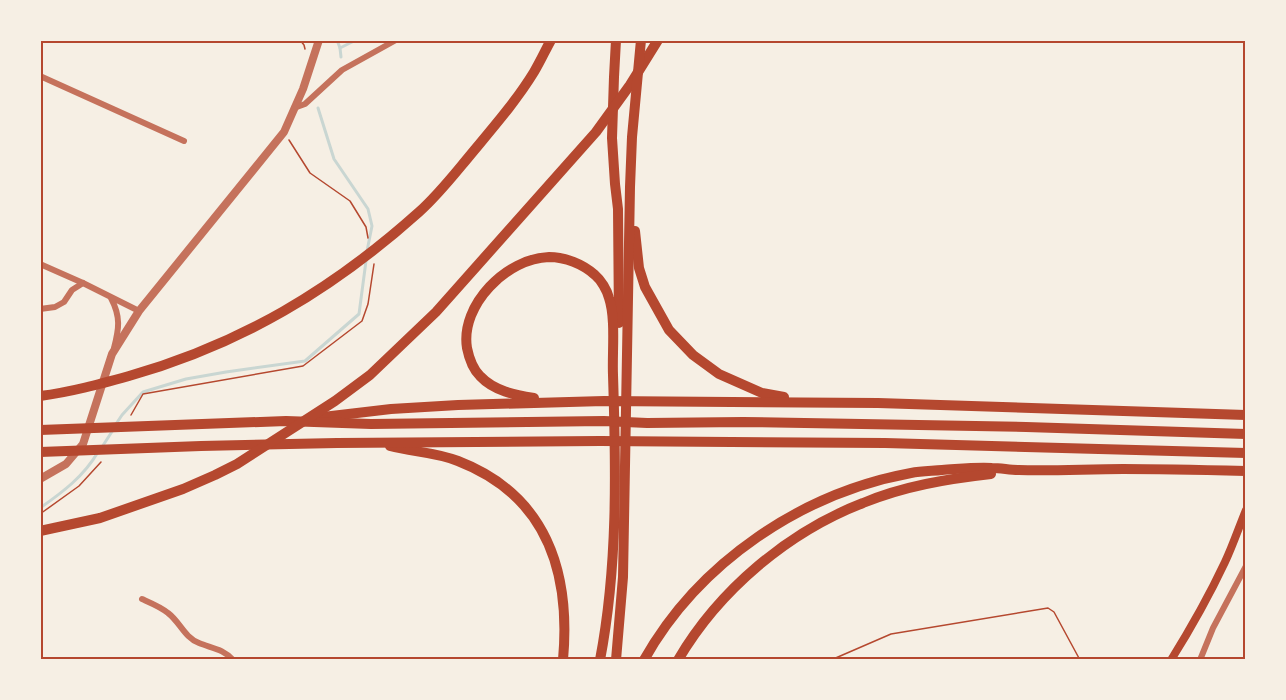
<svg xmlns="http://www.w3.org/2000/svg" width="1286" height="700" viewBox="0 0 1286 700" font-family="Manrope,sans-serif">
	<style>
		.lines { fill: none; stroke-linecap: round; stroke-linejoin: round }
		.stream { stroke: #c9d6d2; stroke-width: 3 }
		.path { stroke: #b5482f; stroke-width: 1.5 }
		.minor { stroke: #c5725c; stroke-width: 6 }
		.tertiary { stroke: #c5725c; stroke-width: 8 }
		.secondary { stroke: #b5482f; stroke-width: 8 }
		.motorway { stroke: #b5482f; stroke-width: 10 }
		.neatline { fill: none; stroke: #b5482f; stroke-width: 2 }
	</style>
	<rect width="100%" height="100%" fill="#f6efe4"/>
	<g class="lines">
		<!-- stream -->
		<g class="stream">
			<path d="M337,40L340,48"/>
			<path d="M341,57L340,48L356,40"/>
			<path d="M318,108L334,159L368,209L372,226L367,251"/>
			<path d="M116,424L122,415L143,392L186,379L226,372L305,361L359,314L366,261"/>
			<path d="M102,447L113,430"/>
			<path d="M40,508C63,492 84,476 98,452"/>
		</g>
		<!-- path -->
		<g class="path">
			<path d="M300,40L304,45L305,49"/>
			<path d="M289,140L310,173L350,201L366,227L368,238"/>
			<path d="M131,415L143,394L303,366L362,321L368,304L374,264"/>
			<path d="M40,514L79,486L101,462"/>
			<path d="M831,660L891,634L1048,608L1054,612L1080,660"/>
		</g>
		<!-- minor -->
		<g class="minor">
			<path d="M40,76L184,141"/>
			<path d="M294,108L305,104L342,70L396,40"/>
			<path d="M40,264L83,283L139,311"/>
			<path d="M111,298C121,317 119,329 114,348"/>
			<path d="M40,309L55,307L64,302L72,290L83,283"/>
			<path d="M142,599C151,603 161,607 168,613C180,622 184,637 199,643C211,648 224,649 233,660"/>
			<path d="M1200,660L1213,628L1246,566"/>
		</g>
		<!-- tertiary -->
		<path class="tertiary" d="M40,479L66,464L83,444L112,354L139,311L284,132L303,89L319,40"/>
		<!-- secondary -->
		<path class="secondary" d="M1171,660C1191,628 1209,596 1225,562C1233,545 1239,527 1246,510"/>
		<!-- motorway -->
		<g class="motorway">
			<path d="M616,40L614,77L612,138L615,184L618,209L619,323"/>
			<path d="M635,231L639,268L645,287L669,330L693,355L719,374L762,393L784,397"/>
			<path d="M40,396C71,392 100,384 129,376C241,344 332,290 419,212C437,196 452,177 467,159C490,131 515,103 534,72C540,62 545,51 551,40"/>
			<path d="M534,398C515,395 494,391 480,376C473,369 469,358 467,348C460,305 507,258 549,257C565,257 583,264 595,275C601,280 607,290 609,298C616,319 612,352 613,375C616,469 618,566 600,660"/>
			<path d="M323,417L391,409L458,405L604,401L878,403L1246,415"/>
			<path d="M40,430L286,421L371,424L604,421L647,423L743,422L1026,427L1246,434"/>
			<path d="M390,446C412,452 436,452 458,461C546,495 571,571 563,660"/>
			<path d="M40,452L201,446L337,443L600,441L885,443L1246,453"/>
			<path d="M40,531L100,518L183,489L215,475L237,464L335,401L370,375L436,312L596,132L630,85L658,40"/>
			<path d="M616,660L623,577L630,187L632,137L641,40"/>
			<path d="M644,660C699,562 802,493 911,473C921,471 932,471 942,470C959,469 975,467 992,468C1001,468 1010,470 1019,470C1054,471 1088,469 1123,469C1164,469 1205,470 1246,471"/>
			<path d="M678,660C719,590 788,532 863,503C904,486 947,479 991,474"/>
		</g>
	</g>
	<!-- border -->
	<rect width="1286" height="700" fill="none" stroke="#f6efe4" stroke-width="84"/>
	<rect x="42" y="42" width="1202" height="616" class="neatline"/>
</svg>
